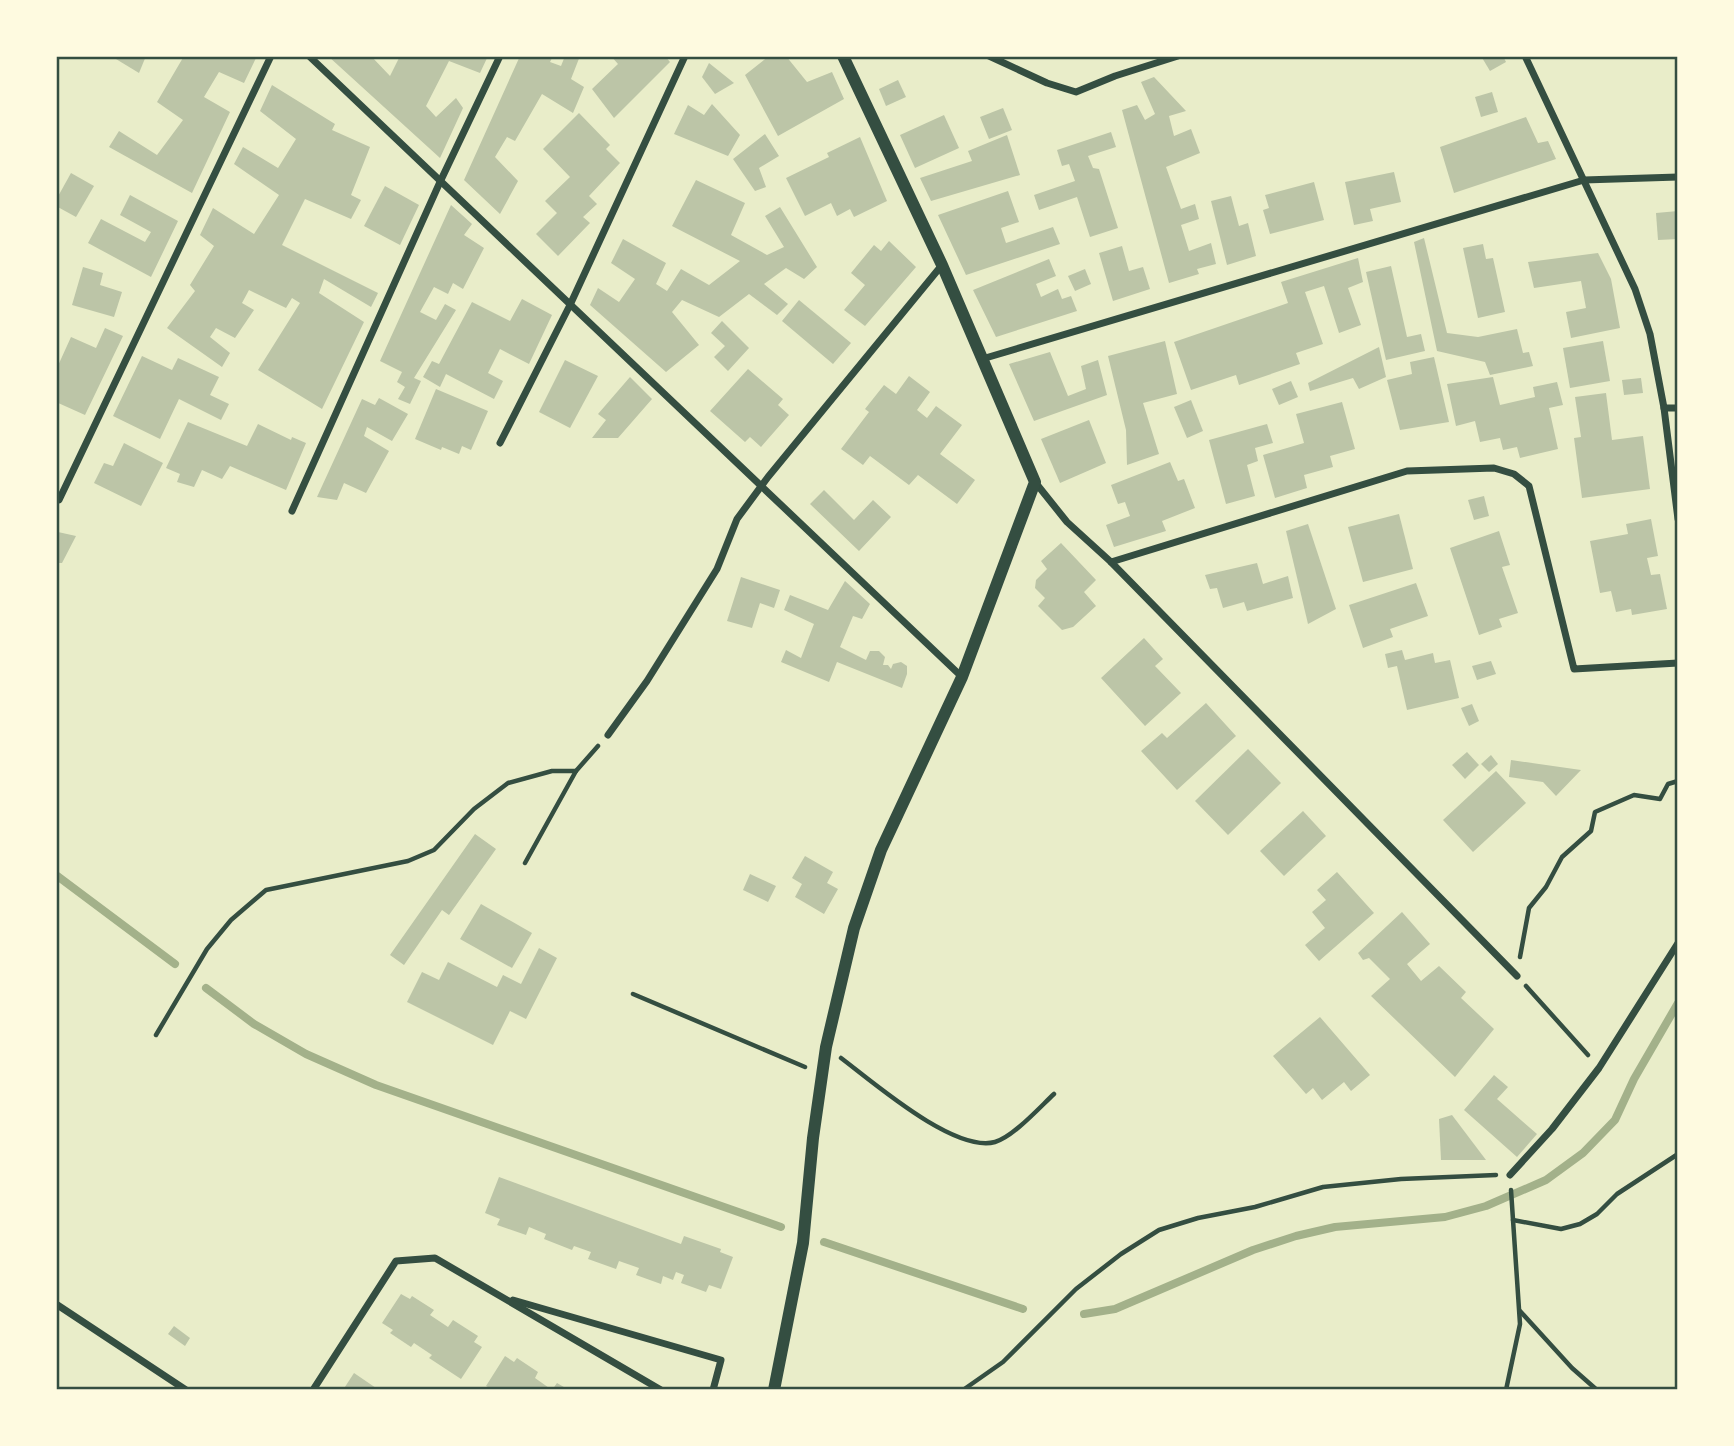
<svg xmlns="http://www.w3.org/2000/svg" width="1734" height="1446" viewBox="0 0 1734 1446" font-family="'Roboto Condensed',sans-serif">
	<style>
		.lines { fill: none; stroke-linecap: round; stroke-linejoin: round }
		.stream { stroke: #a3b18a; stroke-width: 8 }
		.building { fill: #bcc5a7 }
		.path { stroke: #344e41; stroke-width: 4.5 }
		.minor { stroke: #344e41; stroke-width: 7 }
		.tertiary { stroke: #344e41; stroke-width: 12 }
		.neatline { fill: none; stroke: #344e41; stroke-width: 2.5 }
	</style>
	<rect width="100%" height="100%" fill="#e9edc9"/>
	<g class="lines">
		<!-- stream -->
		<g class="stream">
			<path d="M56,875L175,964"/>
			<path d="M206,988L254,1024L306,1054L376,1085L781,1227"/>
			<path d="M824,1242L1023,1309"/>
			<path d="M1084,1314L1115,1309L1253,1250L1296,1236L1335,1227L1445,1217L1486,1206L1546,1180L1583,1153L1615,1120L1634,1079L1678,1003"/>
		</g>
	</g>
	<!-- building -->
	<g class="building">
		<path d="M111,56H146L139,73Z"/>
		<path d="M184,56H257L244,83L219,72L204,97L230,112L192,193L109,147L119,131L157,155L183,120L157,102Z"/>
		<path d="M328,56H371L390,76L400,56H488L480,73L449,61L426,106L436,117L456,98L463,108L440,158Z"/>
		<path d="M520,56H553L550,62L561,66L565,56H580L571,79L584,87L573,113L542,94L515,141L507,137L495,157L518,181L500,214L464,180Z"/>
		<path d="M611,56H665L670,62L614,118L592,89L618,64Z"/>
		<path d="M769,56H786L807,82L832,72L844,99L778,136L745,75Z"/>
		<path d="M1481,56H1503L1506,62L1490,71Z"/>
		<path d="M709,63L734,83L715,94L702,77Z"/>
		<path d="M1154,77L1186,111L1169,116L1174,136L1191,129L1200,153L1166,167L1181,209L1195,204L1199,219L1181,225L1189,251L1211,243L1216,264L1197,269L1199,274L1169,283L1122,110L1137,105L1145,120L1155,114L1141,82Z"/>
		<path d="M898,80L906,97L886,106L879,89Z"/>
		<path d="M272,85L335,124L332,130L370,147L351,195L361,200L351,219L305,199L282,245L378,293L371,307L324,279L319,293L364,322L322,409L258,370L300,303L292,298L286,308L249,290L242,303L254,310L235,338L216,328L210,337L230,353L222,367L167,328L195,291L190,285L214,246L200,235L213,208L254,234L279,195L234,164L243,147L278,168L296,139L260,111Z"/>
		<path d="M1492,92L1498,112L1481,117L1475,97Z"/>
		<path d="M712,104L740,135L728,156L674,134L688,105L704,115Z"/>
		<path d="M1003,108L1012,130L989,139L980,117Z"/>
		<path d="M579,113L610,145L606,149L620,163L589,196L597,204L583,217L590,223L558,256L536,234L557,213L545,201L570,177L543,149Z"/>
		<path d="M944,115L959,148L915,168L900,135Z"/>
		<path d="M1526,117L1538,143L1548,141L1556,159L1454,193L1440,147Z"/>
		<path d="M1111,132L1116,147L1088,156L1093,168L1099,169L1118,228L1090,237L1077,197L1039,210L1034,195L1075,181L1069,164L1062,166L1057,150Z"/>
		<path d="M765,134L779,156L759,168L766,187L755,191L733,159Z"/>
		<path d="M1007,135L1020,175L931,201L920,178L972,161L968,151Z"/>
		<path d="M860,137L887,201L854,217L850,209L837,216L831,203L805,216L786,178L829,157L827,153Z"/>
		<path d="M1394,172L1401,202L1370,209L1373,221L1354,225L1345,182Z"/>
		<path d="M71,173L94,186L76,217L56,206V200Z"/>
		<path d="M696,180L745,203L731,235L767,255L784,247L765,216L780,207L817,267L804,279L786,268L764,284L788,304L777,315L749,294L719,317L682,300L672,312L699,345L666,372L590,305L598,288L619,302L635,279L611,263L623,239L666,263L656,284L667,291L681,269L709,285L740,261L672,226Z"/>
		<path d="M1314,182L1324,220L1270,234L1263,210L1269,208L1265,195Z"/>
		<path d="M385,186L419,205L400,245L364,226Z"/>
		<path d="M1008,191L1019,222L1001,228L1006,243L1053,227L1060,244L966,275L938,215Z"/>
		<path d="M130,195L178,221L151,277L88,243L101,219L145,242L151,232L120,215Z"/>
		<path d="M1231,196L1239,226L1248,223L1256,256L1227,265L1211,201Z"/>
		<path d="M451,205L472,224L464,235L484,248L463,289L453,283L448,294L434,287L420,312L436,320L445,304L456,310L414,378L421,381L410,404L398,399L405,387L397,382L402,372L380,361Z"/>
		<path d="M1678,211V239L1658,240L1656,213Z"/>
		<path d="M1424,238L1447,333L1478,337L1517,329L1523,353L1529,352L1533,366L1490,375L1485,362L1437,351L1414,242Z"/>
		<path d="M889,241L916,267L865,326L844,310L865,285L851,273L874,245L881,251Z"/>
		<path d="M1483,244L1486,259L1493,258L1505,312L1478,318L1463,248Z"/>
		<path d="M1122,246L1129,271L1143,267L1150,289L1113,301L1099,253Z"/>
		<path d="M1598,253L1611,279L1620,328L1571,338L1566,312L1586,308L1581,281L1534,288L1528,262Z"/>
		<path d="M1358,258L1363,282L1348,288L1361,325L1339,333L1324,286L1305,292L1323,344L1296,353L1300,364L1239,385L1236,375L1191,390L1174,342L1288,303L1281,282Z"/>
		<path d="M1049,259L1056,276L1036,284L1041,297L1058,289L1062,299L1071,296L1077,311L996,337L973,290Z"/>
		<path d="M1391,266L1407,337L1421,334L1425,351L1386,360L1366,272Z"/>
		<path d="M83,267L103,273L100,285L122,292L114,317L72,305Z"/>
		<path d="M1085,269L1091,284L1075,291L1068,276Z"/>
		<path d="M522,299L552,315L529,364L500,349L488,373L503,381L494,399L446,374L440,387L423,377L432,361L439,364L472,302L510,321Z"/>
		<path d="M799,300L851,343L833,364L782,321Z"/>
		<path d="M722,321L749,348L728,371L714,357L725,346L711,333Z"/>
		<path d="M105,328L123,336L85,415L56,402V370L71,337L96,348Z"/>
		<path d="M1165,341L1177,394L1143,403L1159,454L1127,465L1126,430L1108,356Z"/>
		<path d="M1603,341L1610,381L1570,388L1563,348Z"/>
		<path d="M1379,347L1386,377L1359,389L1353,378L1310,391L1308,383Z"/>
		<path d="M1050,352L1068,396L1086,389L1081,366L1098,360L1107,395L1034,421L1009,364Z"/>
		<path d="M142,356L172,370L178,358L219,377L210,395L229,404L221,420L179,399L160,439L113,416Z"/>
		<path d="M1434,357L1449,422L1400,430L1387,380L1412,374L1410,362Z"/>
		<path d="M565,360L598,376L570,428L539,412Z"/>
		<path d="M748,369L783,399L778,405L789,415L761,447L750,437L745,442L710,411Z"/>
		<path d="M909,376L930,392L917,410L927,418L936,406L962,425L940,454L975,480L957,504L918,475L909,485L870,456L863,465L841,449L869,412L865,409L884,385L896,394Z"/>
		<path d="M630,377L652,399L618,438H592L606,420L598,414Z"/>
		<path d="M1493,377L1500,405L1535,397L1533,387L1557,382L1563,405L1549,408L1558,449L1520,458L1517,447L1503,450L1500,438L1480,442L1475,421L1456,426L1447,384Z"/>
		<path d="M1641,378L1643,393L1624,395L1622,380Z"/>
		<path d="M1291,381L1298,397L1279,405L1272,389Z"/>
		<path d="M436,389L488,411L471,450L462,446L459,454L442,447L441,450L415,439Z"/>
		<path d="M1606,393L1612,440L1643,436L1650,489L1582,498L1574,438L1581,437L1575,397Z"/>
		<path d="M379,398L408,414L392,441L367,427L364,436L389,451L366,493L344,483L337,500L317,497L362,399L375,405Z"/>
		<path d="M1191,400L1203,431L1187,438L1174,407Z"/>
		<path d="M1342,402L1355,449L1330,456L1333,467L1304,475L1307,488L1275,498L1263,455L1304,443L1296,414Z"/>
		<path d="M1089,420L1106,463L1060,483L1041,439Z"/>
		<path d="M188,422L247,446L258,424L291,440L292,437L306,443L286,490L230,466L222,479L202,470L194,487L177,482L180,474L166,468Z"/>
		<path d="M1267,424L1273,443L1255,448L1258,461L1247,465L1255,496L1226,504L1209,440Z"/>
		<path d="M124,443L163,463L141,506L94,483L104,463L113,466Z"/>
		<path d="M1170,462L1178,481L1184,479L1195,508L1162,521L1166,531L1114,547L1106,525L1130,516L1125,502L1118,504L1111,485Z"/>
		<path d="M824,490L854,520L873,500L891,517L859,551L810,504Z"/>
		<path d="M1484,496L1489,516L1474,520L1468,500Z"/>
		<path d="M1399,514L1413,569L1363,582L1348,527Z"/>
		<path d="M1651,519L1658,556L1647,558L1651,575L1660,574L1667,609L1632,615L1631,609L1616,612L1611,591L1600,593L1590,541L1628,534L1626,524Z"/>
		<path d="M1308,524L1336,609L1308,624L1286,531Z"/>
		<path d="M57,527L58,532L76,536L62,563H56Z"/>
		<path d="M1499,531L1510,565L1502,567L1518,613L1499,619L1502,627L1479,635L1450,548Z"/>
		<path d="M1061,543L1096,580L1084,592L1096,606L1073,627L1062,630L1038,606L1045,598L1035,588L1036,580L1047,569L1041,561Z"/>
		<path d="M1257,563L1263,584L1288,576L1293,598L1247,611L1244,602L1223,608L1217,588L1210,589L1205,575Z"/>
		<path d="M741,577L780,590L774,608L760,603L752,628L727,621Z"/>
		<path d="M845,581L870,604L862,619L853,616L840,647L866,660L870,651H879L885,657L883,665H888L891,669L893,664L901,662L907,666V674L902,688L837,662L829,682L781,662L786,650L801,658L814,624L784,610L790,595L828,610Z"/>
		<path d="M1416,583L1428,616L1390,629L1393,637L1363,648L1349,605Z"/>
		<path d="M1144,638L1163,659L1155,666L1181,693L1145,726L1101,678Z"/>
		<path d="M1402,650L1405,660L1433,653L1435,663L1450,660L1459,698L1407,710L1397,666L1388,668L1385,654Z"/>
		<path d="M1491,661L1496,674L1477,680L1472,666Z"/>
		<path d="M1206,703L1236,736L1177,790L1141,751L1162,733L1167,738Z"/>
		<path d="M1472,704L1479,721L1469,726L1461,708Z"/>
		<path d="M1248,749L1281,783L1228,835L1195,801Z"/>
		<path d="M1467,752L1479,765L1465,779L1452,765Z"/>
		<path d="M1491,755L1498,764L1489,772L1481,764Z"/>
		<path d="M1511,760L1581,770L1556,796L1543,782L1509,777Z"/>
		<path d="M1496,771L1526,803L1473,852L1443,820Z"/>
		<path d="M1303,811L1326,836L1284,876L1260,851Z"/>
		<path d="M475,834L496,849L449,915L442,910L404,965L390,955Z"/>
		<path d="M805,856L833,872L827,883L838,889L824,914L795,897L802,884L792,878Z"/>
		<path d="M1337,872L1374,913L1319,961L1305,945L1325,928L1312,912L1326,900L1317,890Z"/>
		<path d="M750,874L776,886L768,902L743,890Z"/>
		<path d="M481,904L532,933L512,968L460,939Z"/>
		<path d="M1402,912L1430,944L1407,964L1421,981L1439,966L1466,992L1461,998L1494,1029L1455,1077L1371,996L1390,979L1369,958L1363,960L1358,953Z"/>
		<path d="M539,948L557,958L526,1019L510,1011L493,1045L407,1002L422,972L439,980L448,962L497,987L503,975L521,984Z"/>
		<path d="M1320,1017L1370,1075L1351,1091L1344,1082L1322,1100L1313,1088L1306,1094L1273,1056Z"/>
		<path d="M1494,1075L1508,1087L1497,1099L1537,1134L1517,1157L1464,1110Z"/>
		<path d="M1452,1115L1486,1160H1441L1439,1119Z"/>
		<path d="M499,1177L681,1244L684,1236L721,1249L720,1252L733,1257L721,1289L709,1285L706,1292L681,1283L684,1275L676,1272L673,1280L663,1276L661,1284L636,1275L639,1268L619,1261L616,1269L588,1259L591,1252L574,1246L572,1250L544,1239L546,1234L529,1227L526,1235L497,1225L500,1219L485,1213Z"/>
		<path d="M401,1294L410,1299L412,1296L434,1310L430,1315L448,1327L453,1320L478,1336L474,1342L482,1347L461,1379L429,1358L432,1355L414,1343L411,1347L390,1333L393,1330L382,1323Z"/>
		<path d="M174,1326L190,1338L185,1346L168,1334Z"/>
		<path d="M505,1356L514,1362L517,1358L538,1372L535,1378L552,1390L557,1383L569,1390H493L486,1386Z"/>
		<path d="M354,1373L379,1390H343Z"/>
	</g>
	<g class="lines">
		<!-- path -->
		<g class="path">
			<path d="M525,863L576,771L598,746"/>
			<path d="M1520,957L1529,908L1546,887L1562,857L1591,831L1595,812L1634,795L1660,799L1668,784L1678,781"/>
			<path d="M1526,986L1588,1055"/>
			<path d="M633,994L805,1067"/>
			<path d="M156,1035L207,949L231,920L266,890L408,861L434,850L474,809L508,783L552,771H576"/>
			<path d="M841,1058C873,1082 954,1153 995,1142C1013,1137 1040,1107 1054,1094"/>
			<path d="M1513,1220L1561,1229L1580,1224L1597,1214L1617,1194L1678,1154"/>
			<path d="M1520,1311L1572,1368L1597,1390"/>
			<path d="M963,1390L1003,1362L1076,1289L1121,1254L1159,1230L1198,1218L1255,1207L1323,1187L1401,1179L1496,1175"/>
			<path d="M1506,1390L1520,1324L1511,1190"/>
		</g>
		<!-- minor -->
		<g class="minor">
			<path d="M309,56L962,677"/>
			<path d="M989,56L1047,83L1076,92L1115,76L1178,56"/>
			<path d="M1525,56L1635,289L1650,334L1664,408L1678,519"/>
			<path d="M982,359L1584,180L1678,177"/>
			<path d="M1664,408H1678"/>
			<path d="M500,443L570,305L685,56"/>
			<path d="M1035,482L1067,522L1111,562L1517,976"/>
			<path d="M56,500H59L271,56"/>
			<path d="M292,511L440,182L500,56"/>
			<path d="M1111,562L1407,471L1494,468L1514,474L1529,486L1574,669L1678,663"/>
			<path d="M608,735L647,681L717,569L737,519L768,477L942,265"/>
			<path d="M1510,1175L1552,1129L1599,1068L1678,943"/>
			<path d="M513,1300L721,1360L713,1390"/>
			<path d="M56,1304L186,1390"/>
			<path d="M313,1390L396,1261L435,1258L661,1390"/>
		</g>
		<!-- tertiary -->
		<path class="tertiary" d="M774,1390L803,1243L813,1138L826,1047L854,928L881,850L962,677L1035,482L942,265L843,56"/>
	</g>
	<!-- border -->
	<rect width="1734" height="1446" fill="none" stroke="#fefae0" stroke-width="116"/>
	<rect x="58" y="58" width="1618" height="1330" class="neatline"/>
</svg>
